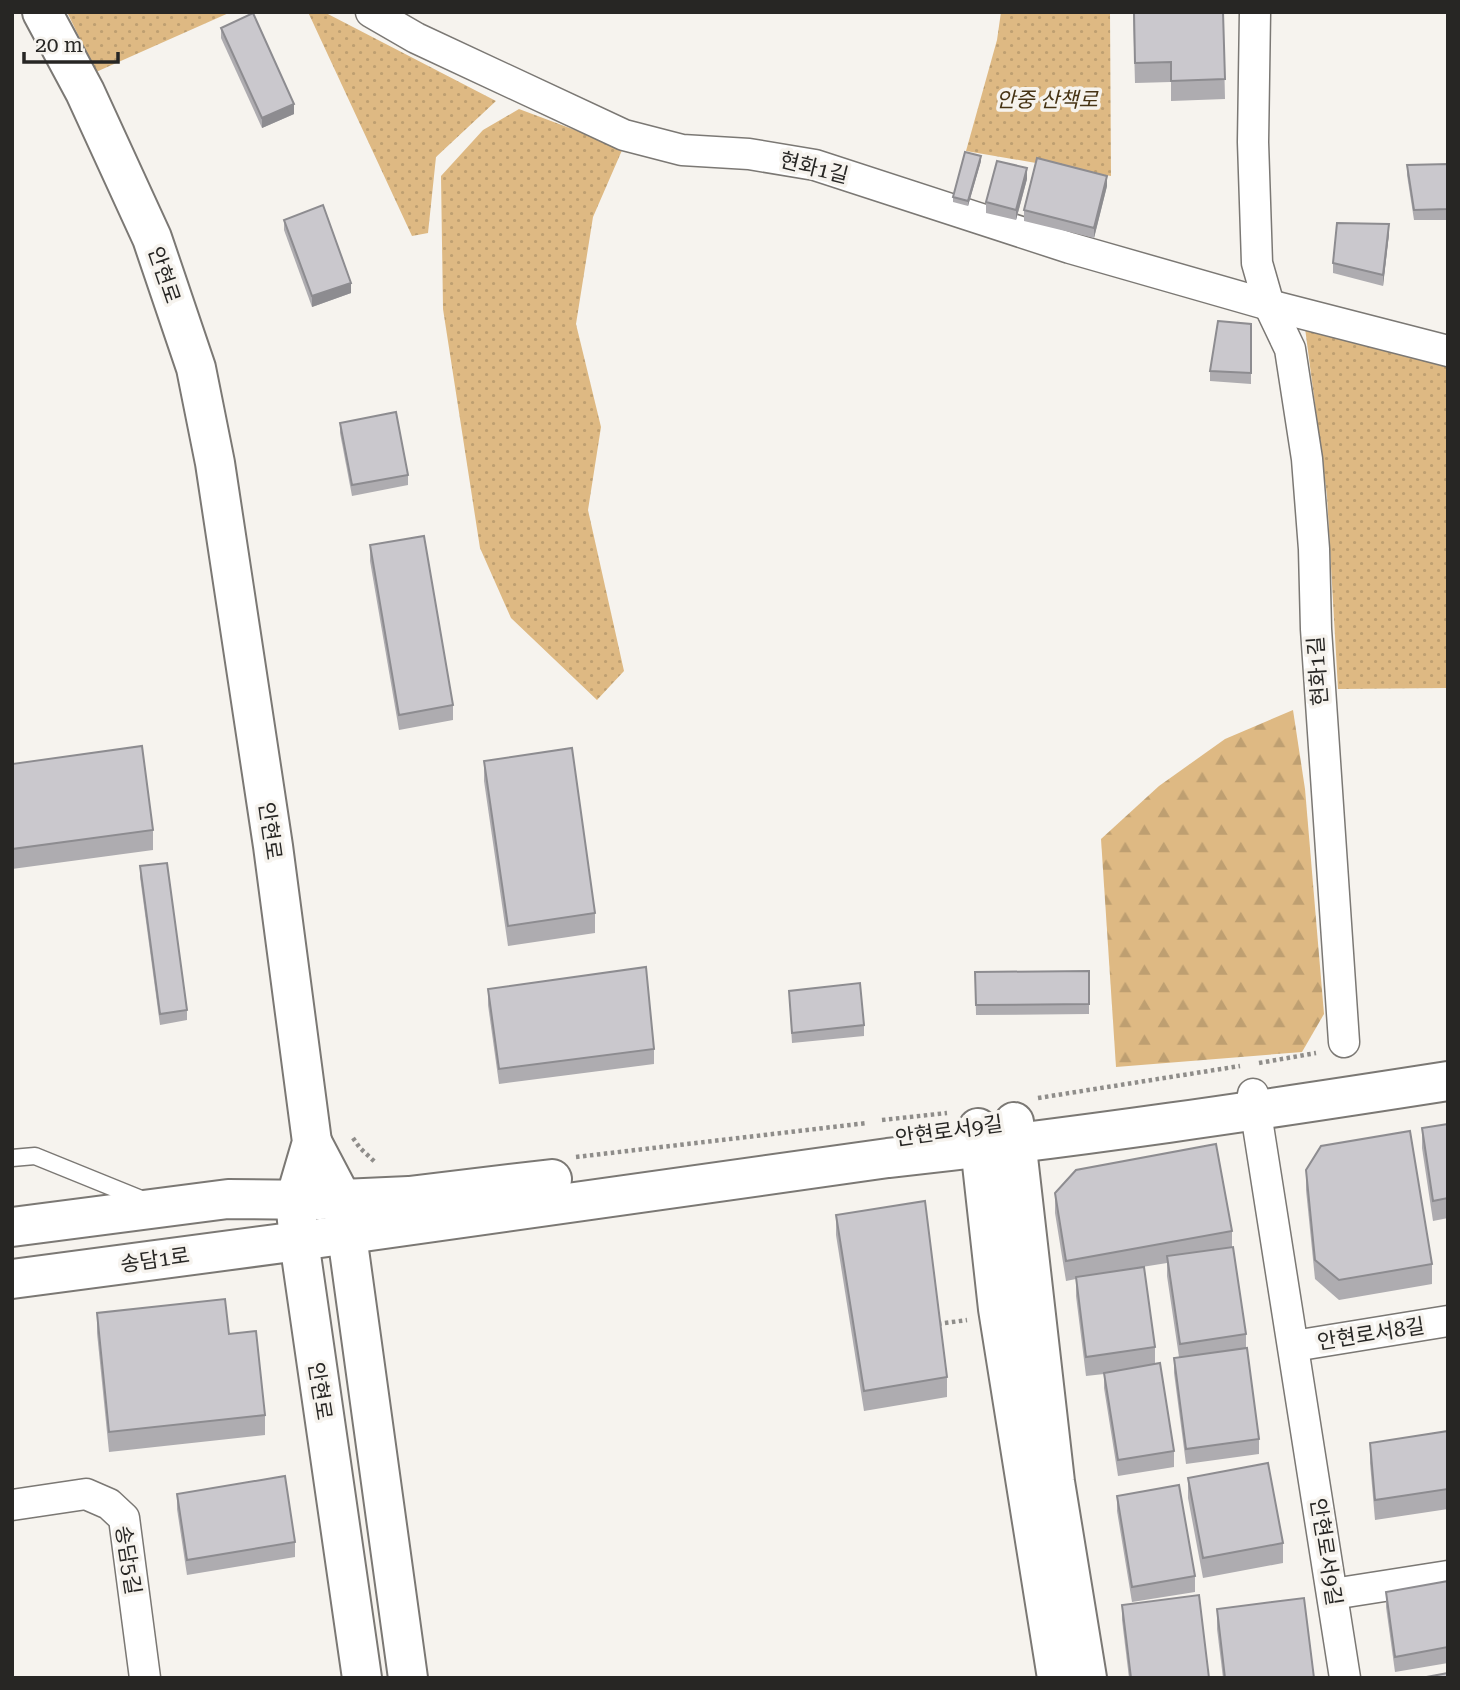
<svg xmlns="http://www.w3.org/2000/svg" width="1460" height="1690" viewBox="0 0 1460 1690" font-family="'Roboto Serif','Noto Sans KR',serif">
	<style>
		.grass { fill: url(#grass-dots) }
		.forest { fill: url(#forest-firs) }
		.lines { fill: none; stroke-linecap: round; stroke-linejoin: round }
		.service-casing { stroke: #7b7874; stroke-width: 19 }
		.minor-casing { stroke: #7b7874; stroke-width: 33 }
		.tertiary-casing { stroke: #7b7874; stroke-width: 42 }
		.secondary-casing { stroke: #7b7874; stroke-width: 42 }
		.path { stroke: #8f8d8a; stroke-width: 4.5; stroke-dasharray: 3.5 3.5; stroke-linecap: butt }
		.service { stroke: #fff; stroke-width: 16 }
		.minor { stroke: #fff; stroke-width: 30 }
		.tertiary { stroke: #fff; stroke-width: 38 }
		.secondary { stroke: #fff; stroke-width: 38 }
		.wall { fill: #aeacb0 }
		.shaded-wall { fill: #8d8c90 }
		.building { fill: #cac8cd; stroke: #8d8c90; stroke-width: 2 }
		.labels { text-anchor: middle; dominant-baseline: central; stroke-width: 7; stroke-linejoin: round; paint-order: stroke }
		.park-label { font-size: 21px; font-style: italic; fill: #463314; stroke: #f6f3ee }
		.street-label { font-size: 21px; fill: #272624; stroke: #f6f3ee }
	</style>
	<defs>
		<pattern id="grass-dots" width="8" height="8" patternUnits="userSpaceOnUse" patternTransform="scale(1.75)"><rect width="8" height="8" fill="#deb983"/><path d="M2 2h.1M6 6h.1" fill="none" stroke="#be9f71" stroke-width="1.8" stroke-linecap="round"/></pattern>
		<pattern id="forest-firs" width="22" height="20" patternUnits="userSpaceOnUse" patternTransform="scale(1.75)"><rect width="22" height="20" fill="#deb983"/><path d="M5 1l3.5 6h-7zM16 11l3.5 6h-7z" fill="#be9f71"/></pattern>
	</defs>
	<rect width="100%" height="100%" fill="#f6f3ee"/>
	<!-- grass -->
	<g class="grass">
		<path d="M67,12H231L96,72Z"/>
		<path d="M308,12H324L496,101L436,157L428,233L412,236Z"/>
		<path d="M1001,12H1110L1111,176L966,151L997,40Z"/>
		<path d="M519,109L623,148L593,217L576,324L601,427L588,510L624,671L597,700L511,618L480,548L443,309L441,176L483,130Z"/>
		<path d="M1305,328L1448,362V688L1338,689L1327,496Z"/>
	</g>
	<!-- forest -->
	<path class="forest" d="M1293,710L1305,789L1324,1014L1302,1052L1116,1067L1101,839L1159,786L1225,739Z"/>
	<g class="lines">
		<!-- service casing -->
		<g class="service-casing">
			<path id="service" d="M12,1158L35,1156L146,1201"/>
		</g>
		<!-- minor casing -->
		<g class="minor-casing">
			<g id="minor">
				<path d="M371,12L416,38L624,135L682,150L749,154L815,165L1070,248L1269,305L1448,351"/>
				<path d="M1255,12L1253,142L1257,263L1269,305L1290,349L1307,459L1314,549L1316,629L1344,1042"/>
				<path d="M1253,1094L1345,1678"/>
				<path d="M1294,1346L1448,1321"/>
				<path d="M12,1505L86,1494L109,1504L124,1518L145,1678"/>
				<path d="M1333,1594L1448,1576"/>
			</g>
		</g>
		<!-- tertiary casing -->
		<g class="tertiary-casing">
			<g id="tertiary">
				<path d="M1014,1122L1055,1482L1087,1678"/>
				<path d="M978,1128L998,1309L1057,1678"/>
				<path d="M342,1199L409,1196L552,1179"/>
				<path d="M299,1241L888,1158C1075,1138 1262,1110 1448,1081"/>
			</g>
		</g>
		<!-- secondary casing -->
		<g class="secondary-casing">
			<g id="secondary">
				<path d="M42,12L85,92L152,238L196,368L215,463L273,846L312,1142L295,1200L299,1241L362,1678"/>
				<path d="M312,1142L342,1199L408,1678"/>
				<path d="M12,1227L228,1199L320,1200"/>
				<path d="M12,1279L299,1241"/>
			</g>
		</g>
		<!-- path -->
		<g class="path">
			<path d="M1259,1063L1316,1053"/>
			<path d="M1038,1098L1240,1066"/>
			<path d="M882,1120L947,1113"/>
			<path d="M353,1138L360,1148L376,1163"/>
			<path d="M576,1157L867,1123"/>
			<path d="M938,1324L967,1320"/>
		</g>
		<!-- service -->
		<use href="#service" class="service"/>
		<!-- minor -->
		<use href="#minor" class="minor"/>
		<!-- tertiary -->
		<use href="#tertiary" class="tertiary"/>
		<!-- secondary -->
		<use href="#secondary" class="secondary"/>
	</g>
	<!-- wall -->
	<g class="wall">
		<path d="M1133,12H1223L1225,99L1171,101V82L1135,83Z"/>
		<path d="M221,28L294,114L262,128L221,38Z"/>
		<path d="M981,161L968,206L953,202V197Z"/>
		<path d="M1448,164V220H1414L1407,175V165Z"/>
		<path d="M1027,179L1016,220L986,213V202Z"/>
		<path d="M1107,186L1094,238L1024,221V210Z"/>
		<path d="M284,220L351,293L312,307L284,230Z"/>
		<path d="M1389,234L1383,286L1333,273V263Z"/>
		<path d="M1251,324V384L1210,381V371Z"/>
		<path d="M340,423L408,475V485L352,496L340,433Z"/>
		<path d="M370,545L453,705V720L399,730L370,561Z"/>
		<path d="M484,761L595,913V933L508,946L484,781Z"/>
		<path d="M12,764L153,830V850L12,869Z"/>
		<path d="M140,866L187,1010V1020L160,1025L140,877Z"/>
		<path d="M1089,971V1014L976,1015L975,972Z"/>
		<path d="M488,989L654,1049V1064L499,1084L488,1005Z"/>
		<path d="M789,991L864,1025V1036L792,1043Z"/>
		<path d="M1448,1124V1218L1433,1221L1422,1148V1128Z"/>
		<path d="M1306,1170L1432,1264V1284L1339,1300L1315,1279L1306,1190Z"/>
		<path d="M1055,1193L1232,1231V1247L1246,1334V1348L1259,1439V1454L1186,1464L1174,1373V1358L1179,1357L1167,1276V1263L1142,1267L1155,1347V1364L1174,1451V1467L1118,1476L1104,1388V1374L1086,1376L1076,1296V1279L1066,1281L1055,1213Z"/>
		<path d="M836,1215L947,1377V1397L864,1411L836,1235Z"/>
		<path d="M97,1313L229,1334L265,1415V1435L109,1452L97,1333Z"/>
		<path d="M1448,1431V1509L1375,1520L1370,1463V1443Z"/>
		<path d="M1188,1478L1283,1543V1563L1203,1578L1188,1498Z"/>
		<path d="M177,1494L295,1542V1557L187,1575L177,1509Z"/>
		<path d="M1117,1496L1195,1576V1592L1132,1602L1117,1511Z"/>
		<path d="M1448,1581V1663L1395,1672L1386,1607V1592Z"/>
		<path d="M1122,1605L1209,1678H1129L1122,1620Z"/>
		<path d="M1217,1609L1314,1678H1223L1217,1629Z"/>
	</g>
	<!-- shaded-wall -->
	<g class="shaded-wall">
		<path d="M294,104V114L262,128V118Z"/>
		<path d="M981,156V161L968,206V201Z"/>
		<path d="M1027,168V179L1016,220V210Z"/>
		<path d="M1107,176V186L1094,238V228Z"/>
		<path d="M1389,224V234L1383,286V275Z"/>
		<path d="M351,283V293L312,307V296Z"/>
	</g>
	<!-- building -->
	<g class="building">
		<path d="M1134,12H1223L1225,79L1171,81V62L1135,63Z"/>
		<path d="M253,13L294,104L262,118L221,28Z"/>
		<path d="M965,152L981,156L968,201L953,197Z"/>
		<path d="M1037,158L1107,176L1094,228L1024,210Z"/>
		<path d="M997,161L1027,168L1016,210L986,202Z"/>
		<path d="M1448,164V209L1414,210L1407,165Z"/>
		<path d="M323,205L351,283L312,296L284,220Z"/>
		<path d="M1337,223L1389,224L1383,275L1333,263Z"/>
		<path d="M1218,321L1251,324V373L1210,371Z"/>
		<path d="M396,412L408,475L352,485L340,423Z"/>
		<path d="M424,536L453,705L399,715L370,545Z"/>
		<path d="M142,746L153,830L12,849V764Z"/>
		<path d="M572,748L595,913L508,926L484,761Z"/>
		<path d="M167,863L187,1010L160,1014L140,866Z"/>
		<path d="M646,967L654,1049L499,1069L488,989Z"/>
		<path d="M1089,971V1004L976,1005L975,972Z"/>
		<path d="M860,983L864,1025L792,1033L789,991Z"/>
		<path d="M1448,1124V1198L1433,1201L1422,1128Z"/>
		<path d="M1410,1131L1432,1264L1339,1280L1315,1260L1306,1170L1321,1146Z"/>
		<path d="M1216,1144L1232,1231L1066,1261L1055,1193L1076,1170Z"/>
		<path d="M925,1201L947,1377L864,1391L836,1215Z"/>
		<path d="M1233,1247L1246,1334L1180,1344L1167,1256Z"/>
		<path d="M1144,1267L1155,1347L1086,1357L1076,1277Z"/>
		<path d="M225,1299L229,1334L256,1331L265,1415L109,1432L97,1313Z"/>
		<path d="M1247,1348L1259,1439L1186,1449L1174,1358Z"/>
		<path d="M1160,1363L1174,1451L1118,1460L1104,1373Z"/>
		<path d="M1448,1431V1489L1375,1500L1370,1443Z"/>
		<path d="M1268,1463L1283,1543L1203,1558L1188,1478Z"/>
		<path d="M285,1476L295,1542L187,1560L177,1494Z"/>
		<path d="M1179,1485L1195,1576L1132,1587L1117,1496Z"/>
		<path d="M1448,1581V1647L1395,1657L1386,1592Z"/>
		<path d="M1199,1595L1209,1678H1131L1122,1605Z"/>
		<path d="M1304,1598L1314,1678H1225L1217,1609Z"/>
		<path d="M1448,1673V1678H1421Z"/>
	</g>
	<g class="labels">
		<!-- park labels -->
		<g class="park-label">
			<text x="1047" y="100">안중 산책로</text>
		</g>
		<!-- street labels -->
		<g class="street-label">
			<text transform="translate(814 168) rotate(14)">현화1길</text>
			<text transform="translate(164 275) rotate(71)">안현로</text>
			<text transform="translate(1318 671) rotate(-94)">현화1길</text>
			<text transform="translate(270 831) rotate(82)">안현로</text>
			<text transform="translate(949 1131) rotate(-8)">안현로서9길</text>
			<text transform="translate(155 1260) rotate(-8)">송담1로</text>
			<text transform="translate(1371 1334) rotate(-9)">안현로서8길</text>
			<text transform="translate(320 1391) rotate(81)">안현로</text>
			<text transform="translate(1326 1552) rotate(81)">안현로서9길</text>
			<text transform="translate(128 1560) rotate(81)">송담5길</text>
		</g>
	</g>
	<!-- border -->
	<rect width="1460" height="1690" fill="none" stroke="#272624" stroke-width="28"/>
	<!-- scale -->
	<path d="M24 52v10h94v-10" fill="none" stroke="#272624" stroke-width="3.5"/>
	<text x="35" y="52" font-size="21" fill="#272624" stroke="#f6f3ee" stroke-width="5" paint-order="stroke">20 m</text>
</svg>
